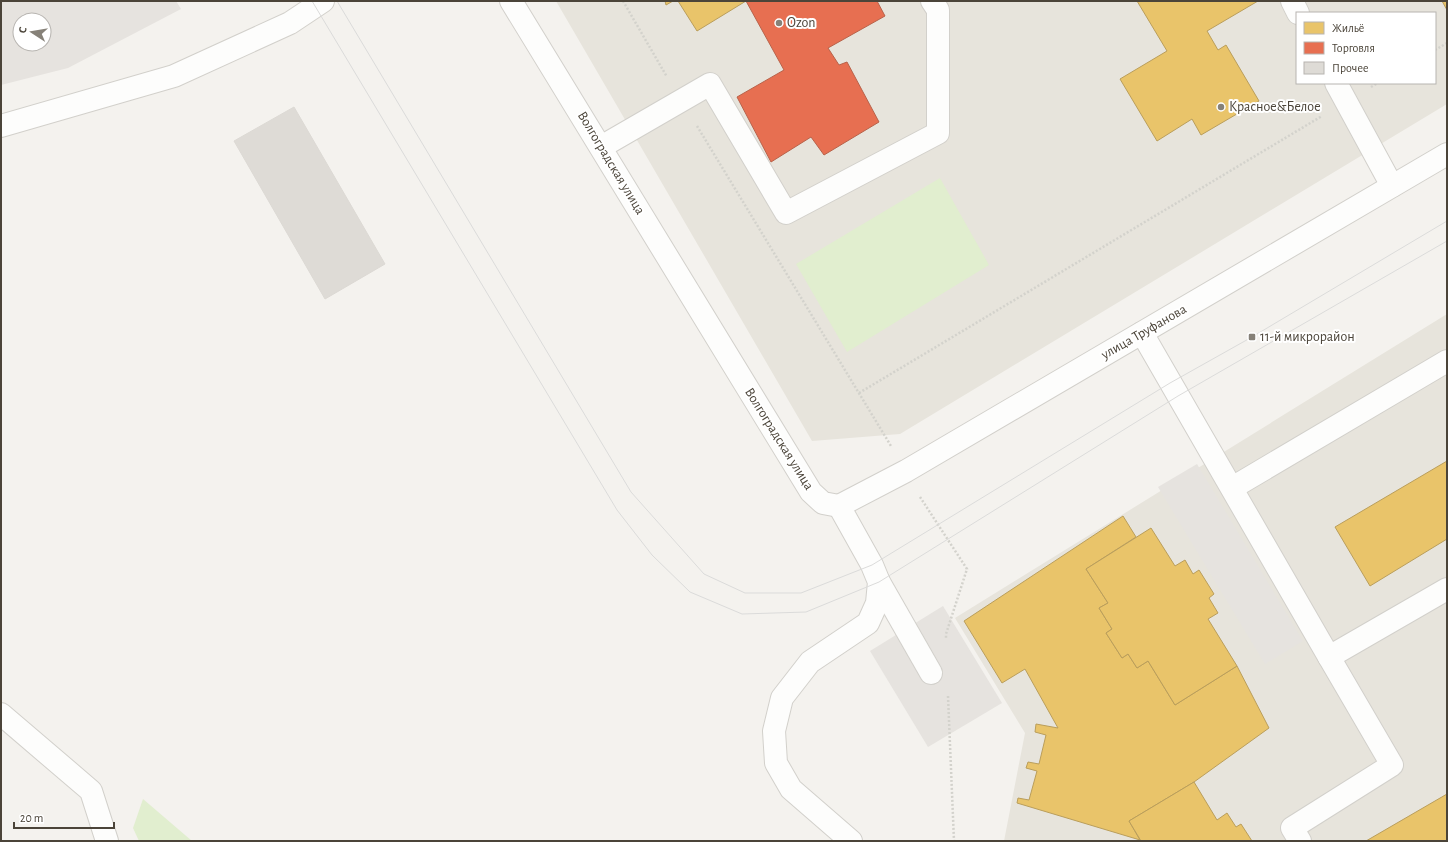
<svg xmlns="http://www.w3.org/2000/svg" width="1448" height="842" viewBox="0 0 1448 842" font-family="'Alegreya Sans',sans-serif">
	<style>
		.residential { fill: #e7e4dc; fill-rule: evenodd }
		.green { fill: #e1eecf }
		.parking { fill: #e6e3df; fill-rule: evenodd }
		.homes { fill: #e9c46a; stroke: #ba9e5b }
		.shops { fill: #e76f51; stroke: #b8624a }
		.building { fill: #dedbd6; stroke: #dcd9d4 }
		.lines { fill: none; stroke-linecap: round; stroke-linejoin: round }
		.minor-casing { stroke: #d2d0cb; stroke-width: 24 }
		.path { stroke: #d3d2cc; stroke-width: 2.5; stroke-dasharray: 2 2; stroke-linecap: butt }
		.minor { stroke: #fdfdfc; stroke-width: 22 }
		.tram { stroke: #dbdbda; stroke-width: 1 }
		.poi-dot { fill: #868178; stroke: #fff; stroke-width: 1.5 }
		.labels { text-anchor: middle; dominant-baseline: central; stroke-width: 4; stroke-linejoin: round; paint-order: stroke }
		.poi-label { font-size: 14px; fill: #4b4439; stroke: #fff; text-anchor: start }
		.street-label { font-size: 14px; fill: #4b4439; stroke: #fff }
	</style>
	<rect width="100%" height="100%" fill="#f4f2ee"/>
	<!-- residential -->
	<g class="residential">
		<path d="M556,1H1447V104L900,434L812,441ZM1297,13H1435V83H1297Z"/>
		<path d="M1447,314V841H1004L1025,733L955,618Z"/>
	</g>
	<!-- green -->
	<g class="green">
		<path d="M940,178L989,265L847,352L796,264Z"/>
		<path d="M143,799L192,841H139L133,828Z"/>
	</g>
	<!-- parking -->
	<g class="parking">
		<path d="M1,1H176L181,9L68,68L1,85ZM20,20H44V44H20Z"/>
		<path d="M1197,464L1303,641L1265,664L1158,487Z"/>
		<path d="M943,606L1002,703L928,747L870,651Z"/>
	</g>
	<!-- homes -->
	<g class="homes">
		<path d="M665,1H673L666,5Z"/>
		<path d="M678,1H746L697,31Z"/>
		<path d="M1137,1H1258L1207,31L1218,50L1226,45L1259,101L1201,135L1192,119L1157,141L1120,79L1167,51Z"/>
		<path d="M1442,1H1447V10Z"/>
		<path d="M1447,461V539L1370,586L1335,527Z"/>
		<path d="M1123,516L1136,537L1086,569L1108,603L1099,608L1112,629L1106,633L1122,658L1128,654L1137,668L1148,661L1175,705L1237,666L1269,728L1194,782L1129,821L1140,840L1017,803L1018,798L1029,800L1037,771L1026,768L1028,762L1039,764L1046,735L1035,732L1036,724L1058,728L1025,669L1002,683L964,621Z"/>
		<path d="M1151,528L1175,566L1185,560L1193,574L1199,570L1214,594L1209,598L1218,613L1208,619L1237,666L1175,705L1148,661L1137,668L1128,654L1122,658L1106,633L1112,629L1099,608L1108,603L1086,569Z"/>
		<path d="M1194,782L1217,820L1227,813L1236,827L1241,824L1252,841H1141L1129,821Z"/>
		<path d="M1447,794V841H1366Z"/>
	</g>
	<!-- shops -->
	<path class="shops" d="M746,1H877L885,16L828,48L839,65L847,62L879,122L824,155L811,137L771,162L737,97L784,70Z"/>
	<!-- building -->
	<path class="building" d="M294,107L385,264L325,299L234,141Z"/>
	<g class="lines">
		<!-- minor casing -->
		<g class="minor-casing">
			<g id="minor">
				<path d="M511,1L811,492L823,503L839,506"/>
				<path d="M1292,1L1298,13"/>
				<path d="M1336,83L1392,186"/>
				<path d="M1,126L174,76L290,23L323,1"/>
				<path d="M601,147L710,84L786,213L938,133V10L932,1"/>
				<path d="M1142,333L1329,657L1447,589"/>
				<path d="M1232,488L1447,361"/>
				<path d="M839,506L906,471L1447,154"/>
				<path d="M839,506L872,565L879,582L877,603L868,623L810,662L782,698L774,731L776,763L791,789L851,841"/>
				<path d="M879,582L931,673"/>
				<path d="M1,714L91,791L107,841"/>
				<path d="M1300,841L1292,828L1392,765L1329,657"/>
			</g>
		</g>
		<!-- path -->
		<g class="path">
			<path d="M623,1L667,77"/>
			<path d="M1435,50L1447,43"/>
			<path d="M1371,87L1378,83"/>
			<path d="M697,126L891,446"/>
			<path d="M859,393L1322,116"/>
			<path d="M920,497L967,569L946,634V639"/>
			<path d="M948,696L954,841"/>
		</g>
		<!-- minor -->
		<use href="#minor" class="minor"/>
		<!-- tram -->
		<g class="tram">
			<path d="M312,1L617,510L652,555L690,592L742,614L806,612L879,582L1178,396L1447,241"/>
			<path d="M337,1L631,492L704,574L745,593H801L872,565L1170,383L1252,337L1447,221"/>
		</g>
	</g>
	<!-- markers -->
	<g class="poi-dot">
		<circle cx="779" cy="23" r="4"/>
		<circle cx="1221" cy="107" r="4"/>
		<rect x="1248" y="333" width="8" height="8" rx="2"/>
	</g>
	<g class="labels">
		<!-- poi labels -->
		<g class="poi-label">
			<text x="787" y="23">Ozon</text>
			<text x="1229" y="107">Красное&amp;Белое</text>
			<text x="1260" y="337">11-й микрорайон</text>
		</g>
		<!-- street labels -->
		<g class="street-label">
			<text transform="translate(611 163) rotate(59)">Волгоградская улица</text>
			<text transform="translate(1144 332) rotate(-30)">улица Труфанова</text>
			<text transform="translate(779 439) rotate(58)">Волгоградская улица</text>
		</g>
	</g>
	<!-- border -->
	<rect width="1448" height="842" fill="none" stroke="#4b4439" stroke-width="4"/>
	<!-- legend -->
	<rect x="1296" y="12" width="140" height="72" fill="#ffffff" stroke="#b7b4b0"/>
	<rect x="1304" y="22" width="20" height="12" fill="#e9c46a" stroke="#b7b4b0"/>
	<text x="1332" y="32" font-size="12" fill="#4b4439">Жильё</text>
	<rect x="1304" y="42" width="20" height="12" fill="#e76f51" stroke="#b7b4b0"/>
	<text x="1332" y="52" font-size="12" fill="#4b4439">Торговля</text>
	<rect x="1304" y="62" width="20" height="12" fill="#dedbd6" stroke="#b7b4b0"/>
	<text x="1332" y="72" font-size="12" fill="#4b4439">Прочее</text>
	<!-- north arrow -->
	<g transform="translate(32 32) rotate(282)"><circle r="19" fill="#ffffff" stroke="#b7b4b0"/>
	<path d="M0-3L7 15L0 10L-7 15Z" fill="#868178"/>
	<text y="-6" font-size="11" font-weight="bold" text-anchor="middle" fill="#4b4439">С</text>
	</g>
	<!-- scale -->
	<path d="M14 822v6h100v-6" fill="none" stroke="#4b4439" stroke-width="2"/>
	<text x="20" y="822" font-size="12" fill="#4b4439" stroke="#ffffff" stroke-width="3" paint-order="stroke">20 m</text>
</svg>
